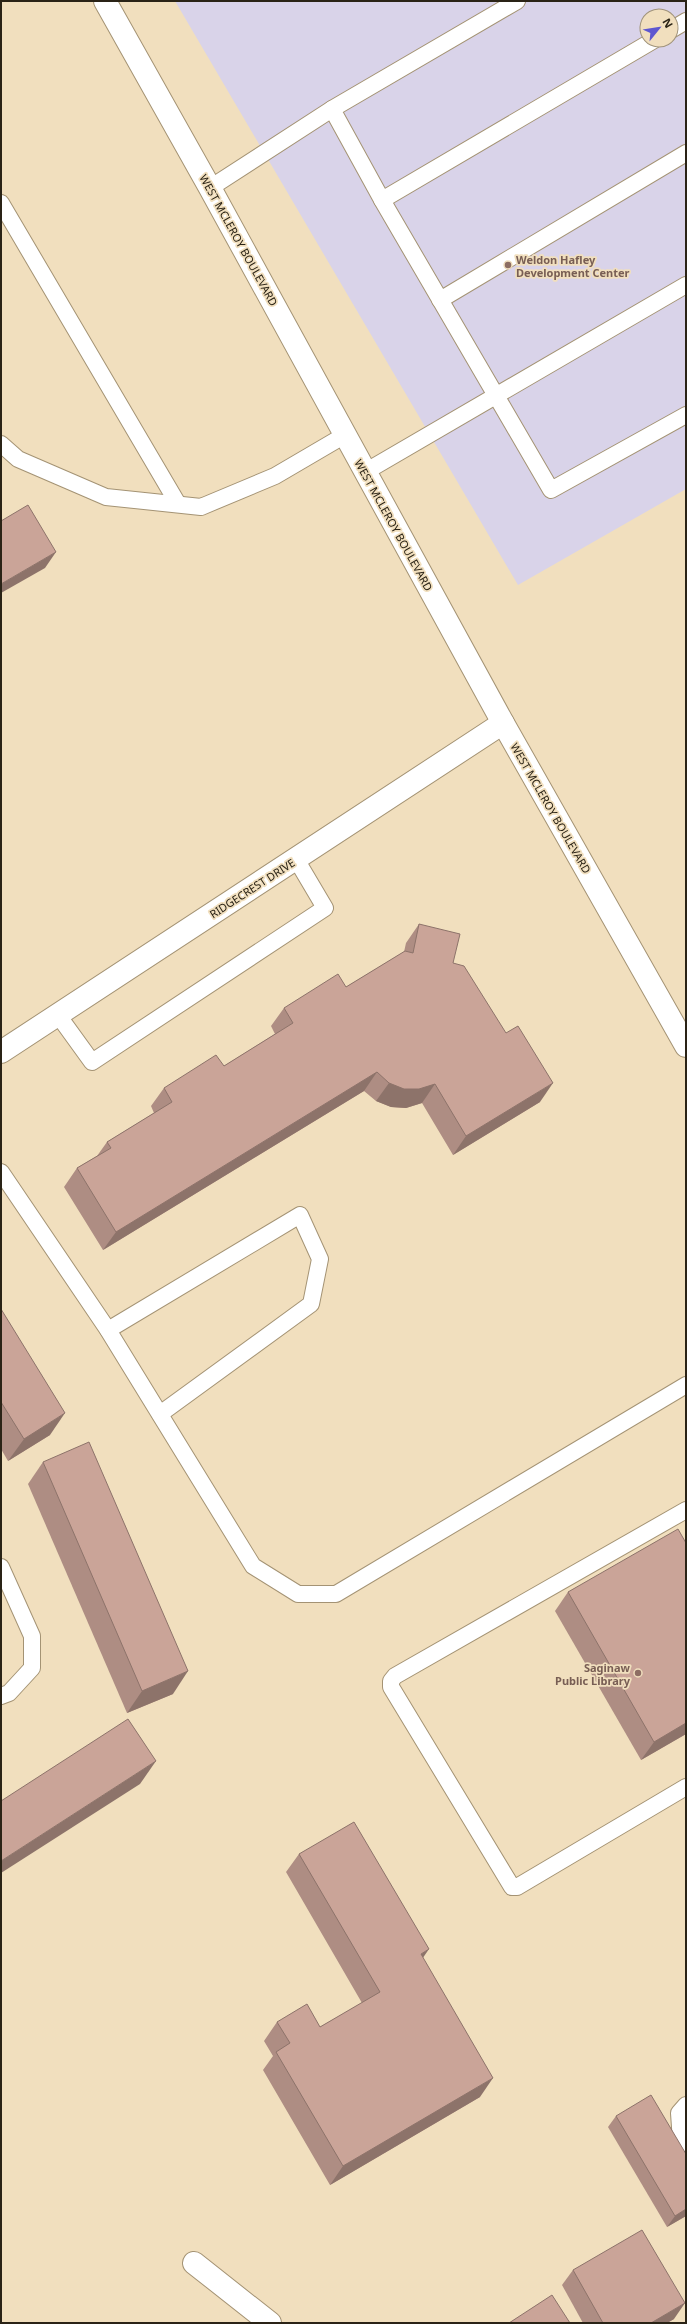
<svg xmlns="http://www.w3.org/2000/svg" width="687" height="2324" viewBox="0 0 687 2324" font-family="'Noto Sans',sans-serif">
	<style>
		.education { fill: #d9d3e9; fill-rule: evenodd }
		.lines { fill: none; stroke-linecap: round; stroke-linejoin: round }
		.lane-casing { stroke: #a49374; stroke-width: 18 }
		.street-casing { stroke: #a49374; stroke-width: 24 }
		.secondary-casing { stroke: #a49374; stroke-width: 24 }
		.lane { stroke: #fff; stroke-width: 16 }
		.street { stroke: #fff; stroke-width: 22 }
		.secondary { stroke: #fff; stroke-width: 22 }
		.wall { fill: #ae8d83 }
		.shaded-wall { fill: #8d736a }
		.building { fill: #caa498; stroke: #8d736a }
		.education-dot { fill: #8d6e63; stroke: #f1dfbe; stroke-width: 1.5 }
		.labels { text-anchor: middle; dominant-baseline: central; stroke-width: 3.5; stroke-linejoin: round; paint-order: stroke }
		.street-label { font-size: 11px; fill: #2a2316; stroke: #f1dfbe }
		.education-label { font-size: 11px; font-weight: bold; fill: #785e54; stroke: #f1dfbe; text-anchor: start }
	</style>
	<rect width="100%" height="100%" fill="#f1dfbe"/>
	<!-- education -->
	<path class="education" d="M175,1H686V489L518,585ZM647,16H671V40H647Z"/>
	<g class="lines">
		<!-- lane casing -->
		<g class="lane-casing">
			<g id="lane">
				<path d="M517,1L332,109L382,200L551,490L686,415"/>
				<path d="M671,30L686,21"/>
				<path d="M210,188L332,109"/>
				<path d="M382,200L654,40"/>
				<path d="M1,203L178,504"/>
				<path d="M440,300L686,153"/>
				<path d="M1,444L18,459L106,497L201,507L275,476L345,435"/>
				<path d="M365,472L686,285"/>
				<path d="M58,1015L92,1062L325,908L296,859"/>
				<path d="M1,1172L108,1330L253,1566L298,1594H336L686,1385"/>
				<path d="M108,1330L300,1215L320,1259L311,1304L160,1414"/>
				<path d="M686,1510L395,1676L391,1681V1687L512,1887H517L686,1787"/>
				<path d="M1,1567L32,1636V1668L9,1693L1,1696"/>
				<path d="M686,2105L679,2113L681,2141L686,2149"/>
			</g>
		</g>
		<!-- street casing -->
		<g class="street-casing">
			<g id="street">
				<path d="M1,1052L503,723"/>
				<path d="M194,2263L270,2323"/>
			</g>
		</g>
		<!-- secondary casing -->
		<g class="secondary-casing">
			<path id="secondary" d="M105,1L210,188L503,723L686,1046"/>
		</g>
		<!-- lane -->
		<use href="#lane" class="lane"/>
		<!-- street -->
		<use href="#street" class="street"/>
		<!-- secondary -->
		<use href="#secondary" class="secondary"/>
	</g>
	<!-- wall -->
	<g class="wall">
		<path d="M419,924L453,963L540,1102L453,1155L422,1103L406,1108L391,1107L376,1101L364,1091L103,1250L64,1187L77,1168L97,1156L107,1142L154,1113L151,1106L164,1088L224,1066L275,1034L271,1026L284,1008L346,987L404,952L406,943Z"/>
		<path d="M1,1309L50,1435L8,1461L1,1449Z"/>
		<path d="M43,1462L173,1694L127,1713L28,1484Z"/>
		<path d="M686,1543V1734L641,1760L555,1611L568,1592Z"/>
		<path d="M299,1854L423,1958L480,2097L330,2185L263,2070L273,2056L264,2041L277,2022L320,2027L362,2003L286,1872Z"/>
		<path d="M616,2116L686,2154V2216L667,2227L608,2127Z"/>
		<path d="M573,2270L674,2319L667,2323H583L562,2285Z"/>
	</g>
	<!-- shaded-wall -->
	<g class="shaded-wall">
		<path d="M56,552L45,568L1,593V584Z"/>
		<path d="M377,1072L364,1091L103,1250L116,1232Z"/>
		<path d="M389,1083L435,1084L422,1103L406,1108L391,1107L376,1101Z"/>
		<path d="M553,1083L540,1102L453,1155L466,1136Z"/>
		<path d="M65,1413L50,1435L8,1461L24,1439Z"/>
		<path d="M188,1671L173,1694L127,1713L142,1691Z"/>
		<path d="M686,1723V1734L641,1760L654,1742Z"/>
		<path d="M156,1761L140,1784L1,1873V1861Z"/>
		<path d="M429,1949L416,1968L421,1954Z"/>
		<path d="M493,2078L480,2097L330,2185L343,2166Z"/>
		<path d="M686,2209V2216L667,2227L675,2216Z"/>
		<path d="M685,2303L674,2319L667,2323H651Z"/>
	</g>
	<!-- building -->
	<g class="building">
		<path d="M28,505L56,552L1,584V521Z"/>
		<path d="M419,924L460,934L453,963L464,966L506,1033L518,1026L553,1083L466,1136L435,1084L419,1089H404L389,1083L377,1072L116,1232L77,1168L111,1148L107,1142L172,1102L164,1088L216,1055L224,1066L293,1023L284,1008L338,974L346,987L405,951L413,953Z"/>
		<path d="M1,1309L65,1413L24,1439L1,1402Z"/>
		<path d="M89,1442L188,1671L142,1691L43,1462Z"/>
		<path d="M678,1529L686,1543V1723L654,1742L568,1592Z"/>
		<path d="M128,1719L156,1761L1,1861V1801Z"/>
		<path d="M354,1822L429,1949L421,1954L493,2078L343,2166L276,2052L290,2043L277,2022L307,2004L320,2027L380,1992L299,1854Z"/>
		<path d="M651,2095L686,2154V2209L675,2216L616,2116Z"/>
		<path d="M642,2230L685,2303L651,2323H603L573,2270Z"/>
		<path d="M552,2295L570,2323H509Z"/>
	</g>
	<!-- markers -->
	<g class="education-dot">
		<circle cx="508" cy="265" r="4"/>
		<circle cx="638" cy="1673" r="4"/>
	</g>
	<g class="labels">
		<!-- street labels -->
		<g class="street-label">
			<text transform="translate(239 240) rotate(61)">WEST MCLEROY BOULEVARD</text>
			<text transform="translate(394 525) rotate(61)">WEST MCLEROY BOULEVARD</text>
			<text transform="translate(551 808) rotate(60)">WEST MCLEROY BOULEVARD</text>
			<text transform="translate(252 888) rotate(-33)">RIDGECREST DRIVE</text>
		</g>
		<!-- education labels -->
		<g class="education-label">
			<text x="516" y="259">Weldon Hafley<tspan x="516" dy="13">Development Center</tspan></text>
			<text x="630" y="1667" text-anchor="end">Saginaw<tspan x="630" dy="13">Public Library</tspan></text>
		</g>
	</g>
	<!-- border -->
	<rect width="687" height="2324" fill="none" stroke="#2a2316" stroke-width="4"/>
	<!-- north arrow -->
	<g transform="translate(659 28) rotate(60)"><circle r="19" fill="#f1dfbe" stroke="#a1947b"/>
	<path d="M0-3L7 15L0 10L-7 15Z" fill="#5e57d0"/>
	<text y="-6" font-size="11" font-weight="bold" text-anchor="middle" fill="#2a2316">N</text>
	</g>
</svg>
